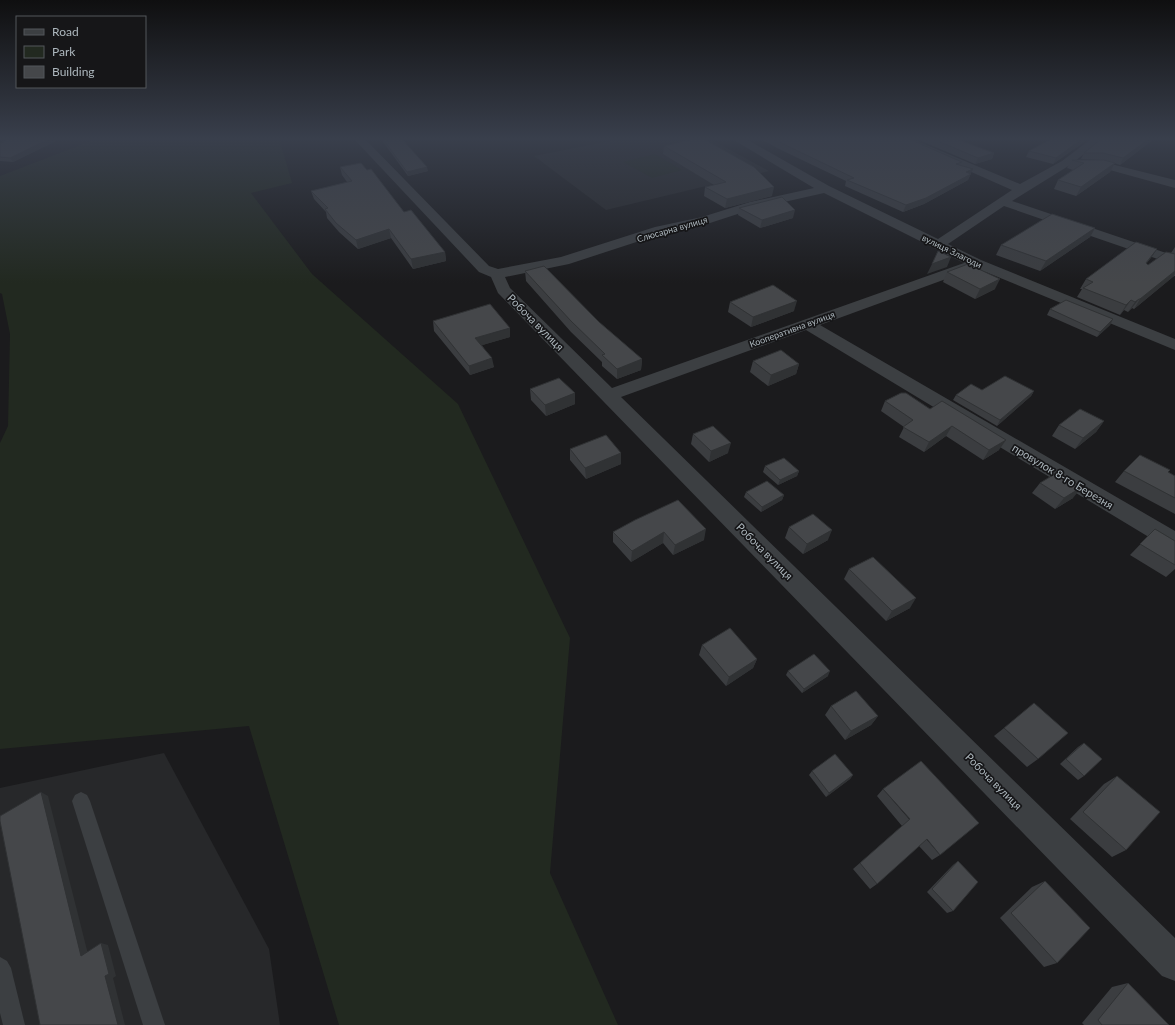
<svg xmlns="http://www.w3.org/2000/svg" width="1175" height="1025" viewBox="0 0 1175 1025" font-family="Lato,sans-serif">
	<style>
		.built { fill: #27282a }
		.green { fill: #222920 }
		.lines { fill: none; stroke-linecap: round; stroke-linejoin: round }
		.service { fill: #3c3f42; fill-rule: evenodd }
		.minor { fill: #3c3f42; fill-rule: evenodd }
		.wall { fill: #3b3d40 }
		.shaded-wall { fill: #303234 }
		.building { fill: #45474a; stroke: #303234 }
		.labels { text-anchor: middle; dominant-baseline: central; stroke-width: 3.5; stroke-linejoin: round; paint-order: stroke }
		.far-street-label { font-size: 9px; fill: #adb7bd; stroke: #161618 }
		.street-label { font-size: 11px; fill: #adb7bd; stroke: #161618 }
	</style>
	<rect width="100%" height="100%" fill="#1b1b1d"/>
	<!-- built -->
	<g class="built">
		<path d="M620,139H710L769,171L606,210L534,156Z"/>
		<path d="M164,753L269,949L280,1025H0V788Z"/>
	</g>
	<!-- green -->
	<g class="green">
		<path d="M96,139H278L281,145L292,183L251,193L312,274L458,404L570,638L550,873L618,1025H339L249,726L0,749V443L8,426L10,334L2,294L0,293V176Z"/>
		<path d="M655,154L682,170L652,178L623,162Z"/>
	</g>
	<g class="lines">
		<!-- service -->
		<g class="service">
			<path d="M81,792L87,795L90,801L165,1025H143L72,801L75,795Z"/>
			<path d="M0,957L7,961L11,968L25,1025H3L0,1013Z"/>
		</g>
		<!-- minor -->
		<g class="minor">
			<path d="M354,139H365L489,266L498,269L561,257L655,227L702,217L750,202L814,188L732,139H746L829,186L938,239L1012,190L897,139H912L1020,184L1062,161L1091,139H1103L1070,165L1012,201L1175,256V265L1004,206L948,244L981,260L1175,339V350L976,268L820,325L1175,531V551L1167,548L806,330L621,397L1175,938V981L1162,976L498,293L491,277L479,272ZM824,193L964,263L612,388L510,288L505,277L569,264L664,233L710,223L753,209Z"/>
			<path d="M1083,161H1099L1175,180V188L1099,167L1079,166L1077,164L1079,162Z"/>
		</g>
	</g>
	<!-- wall -->
	<g class="wall">
		<path d="M8,139H60L13,162L0,161V144Z"/>
		<path d="M381,139H402L428,171L408,176Z"/>
		<path d="M761,139H909L962,162L961,165L970,175L968,180L924,204L903,212L845,186L846,181L777,148Z"/>
		<path d="M917,139H956L994,153L992,159L975,164Z"/>
		<path d="M1051,139H1088L1053,164L1026,157L1029,151Z"/>
		<path d="M1101,139H1156L1150,142L1120,165L1114,163L1110,172L1076,196L1054,189L1058,180L1073,170L1067,168L1072,160H1100L1081,159L1084,153Z"/>
		<path d="M664,146L772,196L725,208L704,196L705,187L714,185L663,154Z"/>
		<path d="M340,167L404,212L445,252L446,261L413,269L391,238L358,249L339,232L327,218L326,212L314,199L311,191L347,182L342,175Z"/>
		<path d="M739,208L793,218L760,228L738,215Z"/>
		<path d="M1095,228L1090,237L1040,271L996,255L1001,245Z"/>
		<path d="M1175,247V276H1174L1134,309L1132,308L1128,312L1124,310L1120,315L1077,297L1082,289H1080L1086,279L1157,249L1146,264L1148,265L1171,253Z"/>
		<path d="M525,271L599,322L642,359L641,370L617,379L602,366V362L571,332L526,281Z"/>
		<path d="M947,272L995,289L975,299L943,282Z"/>
		<path d="M730,302L794,311L751,327L728,312Z"/>
		<path d="M1050,309L1113,319L1110,325L1097,337L1047,315Z"/>
		<path d="M433,321L510,337L482,345L494,367L470,375L434,331Z"/>
		<path d="M753,361L799,364L796,374L768,386L750,372Z"/>
		<path d="M530,389L575,404L546,416L531,400Z"/>
		<path d="M982,390L1034,391L1031,396L997,426L953,400L956,395Z"/>
		<path d="M885,401L930,409L999,450L983,460L946,436L924,452L899,437L904,427L881,411Z"/>
		<path d="M1104,421L1096,432L1075,449L1052,436L1059,425Z"/>
		<path d="M693,434L728,453L709,462L691,444Z"/>
		<path d="M570,449L621,453V464L586,479L570,460Z"/>
		<path d="M765,466L799,471L797,476L778,485L763,472Z"/>
		<path d="M1124,471L1168,472L1175,476V514L1115,482Z"/>
		<path d="M1040,483L1073,498L1055,509L1032,493Z"/>
		<path d="M746,492L784,495L782,500L761,512L744,497Z"/>
		<path d="M678,500L704,540L673,555L663,543L631,562L613,542V532Z"/>
		<path d="M789,527L828,540L803,554L785,538Z"/>
		<path d="M1155,529L1175,541V569L1166,577L1130,555Z"/>
		<path d="M849,569L910,608L886,621L844,579Z"/>
		<path d="M702,645L757,659L753,668L726,686L699,655Z"/>
		<path d="M788,671L828,676L802,693L786,675Z"/>
		<path d="M831,706L878,716L871,725L845,740L825,715Z"/>
		<path d="M1004,728L1038,759L1027,767L994,736Z"/>
		<path d="M1084,743V776L1078,780L1060,764L1078,747Z"/>
		<path d="M812,771L853,775L850,779L826,797L809,775Z"/>
		<path d="M1117,776L1126,850L1112,857L1070,819L1104,784Z"/>
		<path d="M883,789L940,855L932,860L919,846L877,884L870,889L853,869L902,826L877,796Z"/>
		<path d="M958,861L953,911L947,913L927,892L953,865Z"/>
		<path d="M1045,881L1057,963L1044,967L1000,918L1032,887Z"/>
		<path d="M1128,983L1169,1025H1084L1082,1023L1112,987Z"/>
	</g>
	<!-- shaded-wall -->
	<g class="shaded-wall">
		<path d="M49,139H60L13,162L10,158Z"/>
		<path d="M1082,139H1088L1053,164L1056,158Z"/>
		<path d="M1149,139H1156L1150,142L1120,165L1123,158Z"/>
		<path d="M994,153L992,159L975,164L978,158Z"/>
		<path d="M1115,163L1110,172L1076,196L1081,187Z"/>
		<path d="M427,167L428,171L408,176L407,172Z"/>
		<path d="M973,169L968,180L924,204L903,212L906,205Z"/>
		<path d="M774,187L772,196L725,208L727,199Z"/>
		<path d="M795,210L793,218L760,228L762,220Z"/>
		<path d="M1095,228L1090,237L1040,271L1046,261Z"/>
		<path d="M389,229L391,238L358,249L356,240Z"/>
		<path d="M1157,249L1151,258L1139,272L1146,263Z"/>
		<path d="M445,252L446,261L413,269L411,259Z"/>
		<path d="M951,257L947,267L927,274L932,264Z"/>
		<path d="M1175,271V274L1174,276L1134,309L1140,299Z"/>
		<path d="M1000,279L995,289L975,299L980,289Z"/>
		<path d="M1139,299L1132,308L1128,312L1135,302Z"/>
		<path d="M1131,300L1124,310L1120,315L1126,305Z"/>
		<path d="M797,301L794,311L751,327L753,317Z"/>
		<path d="M1113,319L1110,325L1097,337L1100,332Z"/>
		<path d="M510,328V337L476,347L475,338Z"/>
		<path d="M492,358L494,367L470,375L469,366Z"/>
		<path d="M642,359L641,370L617,379V369Z"/>
		<path d="M799,364L796,374L768,386L771,375Z"/>
		<path d="M1034,391L1031,396L997,426L1000,420Z"/>
		<path d="M575,393V404L546,416L545,405Z"/>
		<path d="M1104,421L1096,432L1075,449L1083,438Z"/>
		<path d="M952,426L946,436L924,452L929,442Z"/>
		<path d="M1006,440L999,450L983,460L989,450Z"/>
		<path d="M731,443L728,453L709,462L711,451Z"/>
		<path d="M621,453V464L586,479L585,468Z"/>
		<path d="M799,471L797,476L778,485L780,480Z"/>
		<path d="M1082,487L1073,498L1055,509L1064,498Z"/>
		<path d="M784,495L782,500L761,512L762,507Z"/>
		<path d="M706,529L704,540L673,555L675,545Z"/>
		<path d="M832,530L828,540L803,554L807,544Z"/>
		<path d="M664,532L663,543L631,562L632,551Z"/>
		<path d="M916,598L910,608L886,621L892,611Z"/>
		<path d="M757,659L753,668L726,686L729,677Z"/>
		<path d="M830,671L828,676L802,693L804,689Z"/>
		<path d="M878,716L871,725L845,740L851,731Z"/>
		<path d="M853,775L850,779L826,797L829,793Z"/>
		<path d="M41,792L48,796L89,958L81,956Z"/>
		<path d="M101,943L108,945L116,976L113,978L125,1025H118L105,976Z"/>
	</g>
	<!-- building -->
	<g class="building">
		<path d="M8,139H49L10,158L0,157V144Z"/>
		<path d="M383,139H402L427,167L407,172Z"/>
		<path d="M693,139H704L754,167L774,187L727,199L705,187L726,182L664,146Z"/>
		<path d="M773,139H909L962,162L956,164L973,169L966,172L971,174L926,198L906,205L847,180L854,178Z"/>
		<path d="M933,139H956L994,153L978,158Z"/>
		<path d="M1051,139H1082L1056,158L1029,151Z"/>
		<path d="M1101,139H1149L1123,158L1103,153H1084Z"/>
		<path d="M1072,160H1104L1115,163L1081,187L1058,180L1084,163Z"/>
		<path d="M361,163L367,170L371,169L404,212L411,210L445,252L411,259L389,229L356,240L336,223L325,209L328,208L311,191L352,181L340,167Z"/>
		<path d="M782,197L795,210L762,220L739,208Z"/>
		<path d="M1052,214L1095,228L1046,261L1001,245Z"/>
		<path d="M1136,242L1157,249L1146,263L1148,265L1166,252L1175,254V271L1140,299H1139L1135,302L1131,300L1126,305L1083,288L1093,282L1086,279Z"/>
		<path d="M938,251L951,257L932,264Z"/>
		<path d="M968,264L1000,279L980,289L947,272Z"/>
		<path d="M544,266L599,322L642,359L617,369L602,355L605,354L571,321L525,271Z"/>
		<path d="M773,285L797,301L753,317L730,302Z"/>
		<path d="M1066,300L1113,319L1100,332L1050,309Z"/>
		<path d="M490,304L510,328L475,338L492,358L469,366L433,321Z"/>
		<path d="M781,350L799,364L771,375L753,361Z"/>
		<path d="M1005,376L1034,391L1000,420L956,395L971,384L982,390Z"/>
		<path d="M559,378L575,393L545,405L530,389Z"/>
		<path d="M901,393H906L930,409L942,401L1006,440L989,450L952,426L929,442L903,427L913,420L885,401Z"/>
		<path d="M1080,409L1104,421L1083,438L1059,425Z"/>
		<path d="M713,426L731,443L711,451L693,434Z"/>
		<path d="M606,435L621,453L585,468L570,449Z"/>
		<path d="M1140,455L1170,470L1168,472L1175,476V498L1124,471Z"/>
		<path d="M784,458L799,471L780,480L765,466Z"/>
		<path d="M1058,472L1082,487L1064,498L1040,483Z"/>
		<path d="M767,481L784,495L762,507L746,492Z"/>
		<path d="M678,500L706,529L675,545L664,532L632,551L613,532L635,520Z"/>
		<path d="M813,514L832,530L807,544L789,527Z"/>
		<path d="M1155,529L1175,541V565L1140,544Z"/>
		<path d="M873,557L916,598L892,611L849,569Z"/>
		<path d="M730,628L757,659L729,677L702,645Z"/>
		<path d="M814,654L830,671L804,689L788,671Z"/>
		<path d="M856,691L878,716L851,731L831,706Z"/>
		<path d="M1034,703L1068,733L1038,759L1004,728Z"/>
		<path d="M1084,743L1102,759L1084,776L1066,759Z"/>
		<path d="M835,754L853,775L829,793L812,771Z"/>
		<path d="M921,761L979,823L940,855L927,839L877,884L860,863L910,819L883,789Z"/>
		<path d="M1117,776L1160,812L1126,850L1083,812Z"/>
		<path d="M41,792L81,956L101,943L109,974L105,976L118,1025H40L0,821V816Z"/>
		<path d="M958,861L978,882L953,911L932,889Z"/>
		<path d="M1045,881L1090,928L1057,963L1011,913Z"/>
		<path d="M1128,983L1169,1025H1102L1098,1020Z"/>
	</g>
	<!-- sky -->
	<linearGradient id="sky" x2="0" y2="1"><stop stop-color="#0f0f10"/><stop offset="0.49" stop-color="#393f4c"/><stop offset="1" stop-color="#393f4c" stop-opacity="0"/></linearGradient>
	<rect width="1175" height="283" fill="url(#sky)"/>
	<g class="labels">
		<!-- far-street labels -->
		<g class="far-street-label">
			<text transform="translate(672 229) rotate(-16)">Слюсарна вулиця</text>
			<text transform="translate(952 251) rotate(26)">вулиця Злагоди</text>
			<text transform="translate(792 329) rotate(-20)">Кооперативна вулиця</text>
		</g>
		<!-- street labels -->
		<g class="street-label">
			<text transform="translate(536 322) rotate(45)">Робоча вулиця</text>
			<text transform="translate(1063 476) rotate(31)">провулок 8-го Березня</text>
			<text transform="translate(765 551) rotate(45)">Робоча вулиця</text>
			<text transform="translate(994 781) rotate(45)">Робоча вулиця</text>
		</g>
	</g>
	<!-- legend -->
	<rect x="16" y="16" width="130" height="72" fill="#161618" stroke="#52565a"/>
	<rect x="24" y="29" width="20" height="6" fill="#3c3f42" stroke="#52565a"/>
	<text x="52" y="36" font-size="12" fill="#adb7bd">Road</text>
	<rect x="24" y="46" width="20" height="12" fill="#222920" stroke="#52565a"/>
	<text x="52" y="56" font-size="12" fill="#adb7bd">Park</text>
	<rect x="24" y="66" width="20" height="12" fill="#45474a" stroke="#52565a"/>
	<text x="52" y="76" font-size="12" fill="#adb7bd">Building</text>
</svg>
